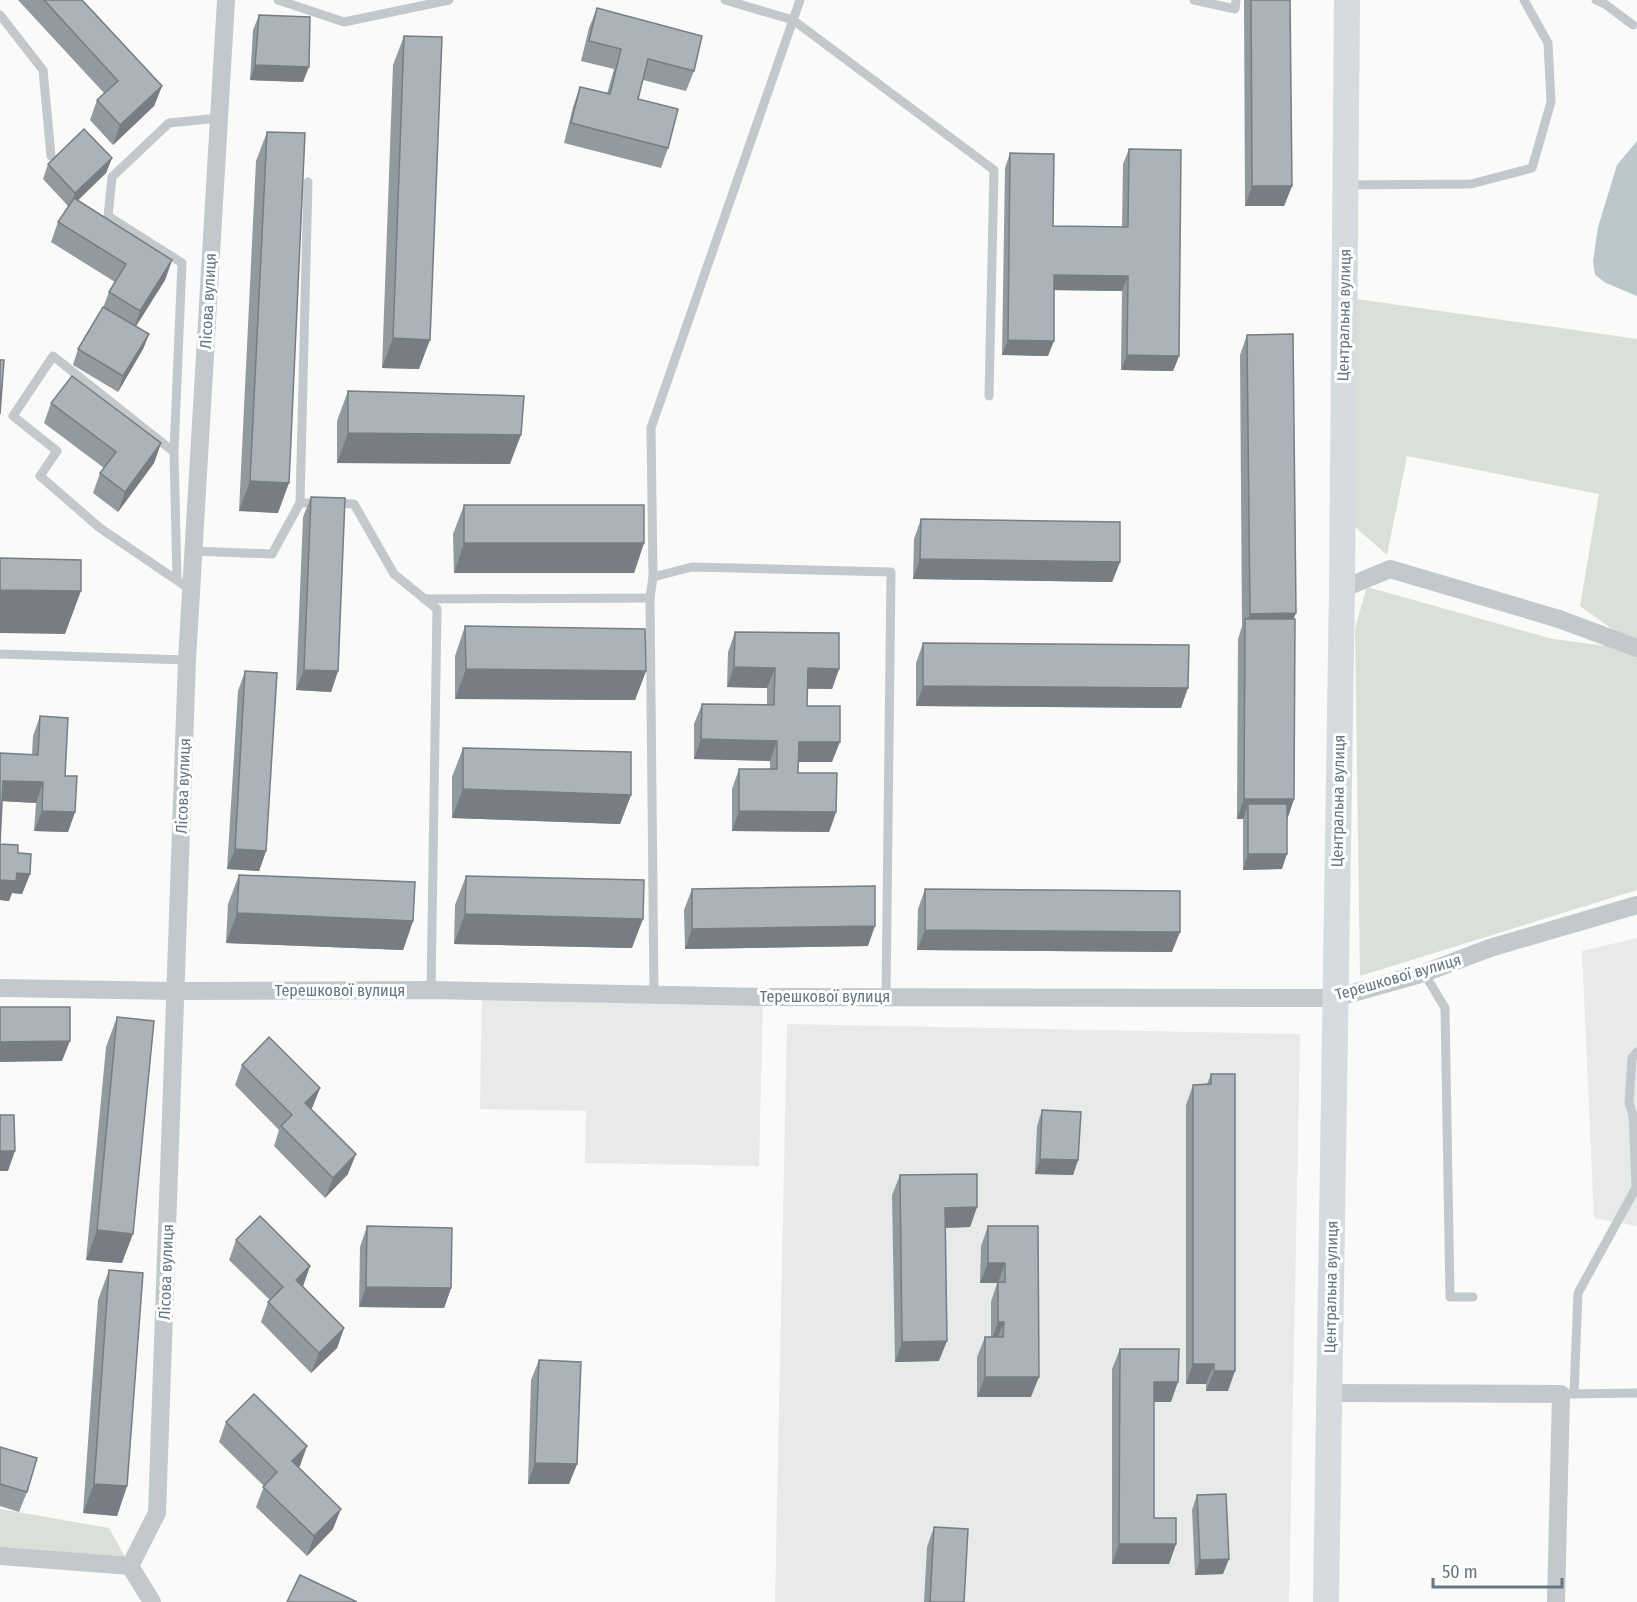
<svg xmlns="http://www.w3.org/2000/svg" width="1637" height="1602" viewBox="0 0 1637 1602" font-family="'Fira Sans Condensed',sans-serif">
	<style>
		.built { fill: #e8e9e9 }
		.green { fill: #dadfd7 }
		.water { fill: #bbc7cb }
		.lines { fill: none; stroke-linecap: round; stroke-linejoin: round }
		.service { stroke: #c3c8cc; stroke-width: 9 }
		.minor { stroke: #c3c8cc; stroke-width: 18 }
		.secondary { stroke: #d6dbdf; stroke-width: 26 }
		.wall { fill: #929a9f }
		.shaded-wall { fill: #777d82 }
		.building { fill: #aab3b9; stroke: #777d82; stroke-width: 1.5 }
		.labels { text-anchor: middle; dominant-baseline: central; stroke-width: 6; stroke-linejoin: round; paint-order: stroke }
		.street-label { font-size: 16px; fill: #657683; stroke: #fff }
	</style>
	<rect width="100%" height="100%" fill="#fafaf8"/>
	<!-- built -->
	<g class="built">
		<path d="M1637,938V1226L1594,1218L1582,951Z"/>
		<path d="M482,991L763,997L759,1166L585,1163L586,1111L480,1109Z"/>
		<path d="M787,1024L1300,1034L1289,1602H775Z"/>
	</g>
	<!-- green -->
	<g class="green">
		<path d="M1350,298L1637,339V647L1580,606L1599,494L1407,456L1387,555L1347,520Z"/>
		<path d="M1367,587L1553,639L1637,650V890L1360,976L1355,628Z"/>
		<path d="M0,1509L109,1528L130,1566L0,1556Z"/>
	</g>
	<!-- water -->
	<path class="water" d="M1637,141V296L1606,283L1595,275L1593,261L1598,227L1617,165Z"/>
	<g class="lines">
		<!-- service -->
		<g class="service">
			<path d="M278,0L344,22L449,0"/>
			<path d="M725,0L793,20L994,170L989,396"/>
			<path d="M1194,0L1235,9L1236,0"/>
			<path d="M1596,0L1605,4L1633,25"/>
			<path d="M0,15L43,70L51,156"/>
			<path d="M1347,185L1471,184L1532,168L1551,102L1548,43L1524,0"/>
			<path d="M174,452L182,263L108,216L112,177L169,123L219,118"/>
			<path d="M300,503L308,182"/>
			<path d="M334,503L354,504L394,574L437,609L431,990"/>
			<path d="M194,551L272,554L300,503H320"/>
			<path d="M653,577L651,428L800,0"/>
			<path d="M177,580L174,452L53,356L13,416L57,451L40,476L100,528L191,590"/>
			<path d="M424,599L650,598"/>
			<path d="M0,654L187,660"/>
			<path d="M1424,973L1445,1008L1450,1297H1473"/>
			<path d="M654,995L650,598L653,577L692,567L891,572L886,996"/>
			<path d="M1636,1186L1633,1115L1629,1103L1632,1058L1637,1052"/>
			<path d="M1569,1394L1637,1393"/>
			<path d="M1574,1394L1578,1293L1637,1186"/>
		</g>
		<!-- minor -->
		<g class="minor">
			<path d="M1342,589L1390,569L1559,619L1637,648"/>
			<path d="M0,988L175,991L431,990L763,997L1335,998L1424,973L1490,948L1637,905"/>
			<path d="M1330,1393L1561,1394L1556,1602"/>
			<path d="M0,1556L130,1566L152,1602"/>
			<path d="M130,1566L157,1513L187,660L226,0"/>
		</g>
		<!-- secondary -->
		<path class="secondary" d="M1326,1602L1342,589L1347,0"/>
	</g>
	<!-- wall -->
	<g class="wall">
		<path d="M18,0H82L162,86L154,106L113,145L90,120L97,100L104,93Z"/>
		<path d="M1244,0H1290L1292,186L1284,206H1245Z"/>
		<path d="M597,8L694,71L686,91L643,80L638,99L668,148L661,168L564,143L573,107L580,87L607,94L614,69L581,61L589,28Z"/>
		<path d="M259,15L303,82L250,80L253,30Z"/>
		<path d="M404,36L419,369L382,368L393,65Z"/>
		<path d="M267,132L278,513L239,511L256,161Z"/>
		<path d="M1129,149L1179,356L1173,371L1121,370L1122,291L1054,290L1048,356L1002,355L1005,168L1010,153L1053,226L1122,227L1123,164Z"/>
		<path d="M112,158L106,173L77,201L172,260L165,280L136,326L149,334L143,349L118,392L73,365L78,349L103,308L109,292L115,282L51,242L58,222L68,206L43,179L48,164Z"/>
		<path d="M1247,335L1296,613L1293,619L1294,799L1287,819L1282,869L1243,870V819H1237L1238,639L1242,626L1240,355Z"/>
		<path d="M348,391L510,464L337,463V421Z"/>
		<path d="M51,403L161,443L154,463L118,512L93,493L100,473L104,468L44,423Z"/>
		<path d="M311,497L338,671L331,692L296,690L303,517Z"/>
		<path d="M464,505L644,543L634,573H454L453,534Z"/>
		<path d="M921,519L1120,562L1112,582L913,579L914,539Z"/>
		<path d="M465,626L646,671L635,700L455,699V656Z"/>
		<path d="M735,632L839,669L832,689H807V706L832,762H798V773L836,812L829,832L732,831V789L739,769H770V761L694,759V724L702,704L767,705V688L727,687L728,652Z"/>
		<path d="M923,643L1181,708L916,706V663Z"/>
		<path d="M245,671L266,851L259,871L227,869L238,691Z"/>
		<path d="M40,716L65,776L75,812L68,832L34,831L36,803L2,801L0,844L18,853L30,874L22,894L12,893L9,901L0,900V753L32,755L33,736Z"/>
		<path d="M463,748L631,795L620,824L452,818V777Z"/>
		<path d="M239,875L413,921L403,950L226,943L228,904Z"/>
		<path d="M466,876L632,948L454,944L455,905Z"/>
		<path d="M692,889L868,946L685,949L684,910Z"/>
		<path d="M925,889L1172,952L917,950L918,909Z"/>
		<path d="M117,1017L122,1263L86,1260L106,1047Z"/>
		<path d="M242,1065L320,1088L312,1108L311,1109L348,1174L325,1198L274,1146L279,1130L235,1085Z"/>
		<path d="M1211,1074L1228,1391H1206V1384H1186V1105L1193,1085L1207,1084Z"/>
		<path d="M1042,1110L1078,1160L1073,1175L1035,1174L1037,1126Z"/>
		<path d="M900,1175L977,1207L970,1227L945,1228L939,1361L895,1362L892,1195Z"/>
		<path d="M367,1226L451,1288L444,1308L359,1307L360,1247Z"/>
		<path d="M988,1226H1038L1031,1397H977V1357L985,1337H991V1302L997,1283H980L981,1246Z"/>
		<path d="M236,1240L310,1266L303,1286L344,1328L337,1348L311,1373L261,1322L268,1302L270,1300L229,1260Z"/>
		<path d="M109,1270L127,1486L117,1516L83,1513L98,1300Z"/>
		<path d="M1120,1349L1171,1402H1154V1518L1176,1544L1169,1564H1112V1369Z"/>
		<path d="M539,1360L577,1464L569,1484H528L531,1380Z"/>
		<path d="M226,1422L307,1446L298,1467L333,1529L307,1556L256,1507L264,1486L219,1442Z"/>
		<path d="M0,1447L27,1492L19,1512L0,1506Z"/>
		<path d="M1197,1495L1223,1574L1195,1575L1192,1510Z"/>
		<path d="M934,1527L964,1602H924L927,1547Z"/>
	</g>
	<!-- shaded-wall -->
	<g class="shaded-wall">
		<path d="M255,65L309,67L303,82L250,80Z"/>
		<path d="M162,86L154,106L113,145L120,125Z"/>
		<path d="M112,158L106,173L70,208L75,193Z"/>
		<path d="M1252,186H1292L1284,206H1245Z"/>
		<path d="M172,260L165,280L133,331L140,311Z"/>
		<path d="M1054,275L1128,276L1122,291L1049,290Z"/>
		<path d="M149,334L143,349L118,392L123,376Z"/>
		<path d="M393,338L430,340L419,369L382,368Z"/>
		<path d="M1008,340L1054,341L1048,356L1002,355Z"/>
		<path d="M1127,355L1179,356L1173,371L1121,370Z"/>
		<path d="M348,433L521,435L510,464L337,463Z"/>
		<path d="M161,443L154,463L118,512L125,492Z"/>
		<path d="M250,481L289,483L278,513L239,511Z"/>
		<path d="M464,543H644L634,573H454Z"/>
		<path d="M920,559L1120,562L1112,582L913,579Z"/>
		<path d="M0,590L81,591L65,634L0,633Z"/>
		<path d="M1296,613L1288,633L1245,627L1250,614Z"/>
		<path d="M734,667L775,668L767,688L727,687Z"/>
		<path d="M808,668L839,669L832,689L800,688Z"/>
		<path d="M466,669L646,671L635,700L455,699Z"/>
		<path d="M304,670L338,671L331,692L296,690Z"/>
		<path d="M923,686L1188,688L1181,708L916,706Z"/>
		<path d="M701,739L777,741L770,761L694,759Z"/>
		<path d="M799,742H840L832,762H791Z"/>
		<path d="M3,781L43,782L36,803L0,801Z"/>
		<path d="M463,789L631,795L620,824L452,818Z"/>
		<path d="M1244,799H1294L1287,820L1248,804L1243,819H1237Z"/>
		<path d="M42,811L75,812L68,832L34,831Z"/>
		<path d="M739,811L836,812L829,832L732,831Z"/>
		<path d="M235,849L266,851L259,871L227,869Z"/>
		<path d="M1248,854H1287L1282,869L1243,870Z"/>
		<path d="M17,873L30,874L22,894L12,893L9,901L0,900V880Z"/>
		<path d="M237,913L413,921L403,950L226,943Z"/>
		<path d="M465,914L643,919L632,948L454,944Z"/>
		<path d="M875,926L868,946L685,949L692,929Z"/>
		<path d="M925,930L1180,932L1172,952L917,950Z"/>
		<path d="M70,1041L62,1061L0,1062V1042Z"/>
		<path d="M320,1088L312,1108L297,1123L305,1103Z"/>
		<path d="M0,1151H15L8,1171H0Z"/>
		<path d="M356,1154L348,1174L325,1198L333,1178Z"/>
		<path d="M1040,1159L1078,1160L1073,1175L1035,1174Z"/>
		<path d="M977,1207L970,1227L938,1228L945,1208Z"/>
		<path d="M97,1230L133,1234L122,1263L86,1260Z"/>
		<path d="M988,1263H1005L998,1283H980Z"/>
		<path d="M310,1266L303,1286L296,1280Z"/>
		<path d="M366,1287L451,1288L444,1308L359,1307Z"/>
		<path d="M998,1322H1004L996,1342H991Z"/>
		<path d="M344,1328L337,1348L311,1373L319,1353Z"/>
		<path d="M947,1341L939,1361L895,1362L902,1342Z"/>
		<path d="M1193,1364H1214L1206,1384H1186Z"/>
		<path d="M1214,1371H1235L1228,1391H1206Z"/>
		<path d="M985,1377H1039L1031,1397H977Z"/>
		<path d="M1154,1382H1178L1171,1402H1147Z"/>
		<path d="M307,1446L300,1466L285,1481L292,1461Z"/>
		<path d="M535,1463L577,1464L569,1484H528Z"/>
		<path d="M94,1484L127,1486L117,1516L83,1513Z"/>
		<path d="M341,1509L333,1529L307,1556L314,1536Z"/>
		<path d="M1119,1544H1176L1169,1564H1112Z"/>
		<path d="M1229,1559L1223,1574L1195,1575L1200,1560Z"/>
	</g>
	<!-- building -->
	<g class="building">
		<path d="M44,0H82L162,86L120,125L97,100L118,81Z"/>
		<path d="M1251,0H1290L1292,186H1252Z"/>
		<path d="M597,8L702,36L694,71L648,59L638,99L678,109L668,148L571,123L580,87L610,94L621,49L589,41Z"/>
		<path d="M259,15L310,17L309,67L255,65Z"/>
		<path d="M404,36L442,37L430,340L393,338Z"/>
		<path d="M84,129L112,158L75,193L48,164Z"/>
		<path d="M267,132L305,133L289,483L250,481Z"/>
		<path d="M1129,149L1181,150L1179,356L1127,355L1128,276L1054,275V341L1008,340L1010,153L1054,154L1053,226L1128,227Z"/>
		<path d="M74,198L172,260L140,311L109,292L126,264L58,222Z"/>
		<path d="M103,307L149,334L123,376L78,349Z"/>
		<path d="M1293,334L1296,613L1250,614L1247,335Z"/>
		<path d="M0,360H4L0,414Z"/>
		<path d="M72,376L161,443L125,492L100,473L116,452L51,403Z"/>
		<path d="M348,391L524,396L521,435L348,433Z"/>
		<path d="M311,497L345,498L338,671L304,670Z"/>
		<rect x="464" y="505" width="180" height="38"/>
		<path d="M921,519L1120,522V562L920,559Z"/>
		<path d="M0,558L81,560V591L0,590Z"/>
		<path d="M1245,619H1295L1294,799H1244Z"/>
		<path d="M465,626L645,629L646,671L466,669Z"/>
		<path d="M735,632L839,633V669L808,668L807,706H840V742H799L798,773H837L836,812L739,811V769H777V741L701,739L702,704L774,705L775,668L734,667Z"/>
		<path d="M923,643L1189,645L1188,688L923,686Z"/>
		<path d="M245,671L277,673L266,851L235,849Z"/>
		<path d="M40,716L68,718L65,776H77L75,812L42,811L43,782L3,781L0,844L18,845V853L31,854L30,874L17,873L16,881L0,880V753L38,755Z"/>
		<path d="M463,748L631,752V795L463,789Z"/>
		<rect x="1248" y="804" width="39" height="50"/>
		<path d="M239,875L415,882L413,921L237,913Z"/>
		<path d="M466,876L644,880L643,919L465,914Z"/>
		<path d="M875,886V926L692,929V889Z"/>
		<path d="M925,889L1180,891V932L925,930Z"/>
		<path d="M0,1007H70V1041L0,1042Z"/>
		<path d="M117,1017L154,1021L133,1234L97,1230Z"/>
		<path d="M269,1037L320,1088L305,1103L356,1154L333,1178L281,1126L292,1115L242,1065Z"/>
		<path d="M1211,1074H1235V1371H1214V1364H1193V1085L1211,1084Z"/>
		<path d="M1042,1110L1081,1112L1078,1160L1040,1159Z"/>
		<path d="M0,1115H14L15,1151H0Z"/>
		<path d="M977,1174V1207L945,1208L947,1341L902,1342L900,1175Z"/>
		<path d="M260,1216L310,1266L296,1280L344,1328L319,1353L268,1302L283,1287L236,1240Z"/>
		<path d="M367,1226L452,1228L451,1288L366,1287Z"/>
		<path d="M988,1226H1038L1039,1377H985V1337H1003L1004,1322H998V1282H1005V1263H988Z"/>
		<path d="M109,1270L143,1273L127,1486L94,1484Z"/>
		<path d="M1120,1349H1179L1178,1382H1154V1518H1176V1544H1119Z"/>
		<path d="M539,1360L581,1362L577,1464L535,1463Z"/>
		<path d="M254,1394L307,1446L292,1461L341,1509L314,1536L263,1487L277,1472L226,1422Z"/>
		<path d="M0,1447L37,1458L27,1492L0,1484Z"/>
		<path d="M1226,1494L1229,1559L1200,1560L1197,1495Z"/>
		<path d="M934,1527L968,1529L964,1602H930Z"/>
		<path d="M300,1575L357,1602H287Z"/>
	</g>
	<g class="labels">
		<!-- street labels -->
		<g class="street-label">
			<text transform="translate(208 301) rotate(-87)">Лісова вулиця</text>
			<text transform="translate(1344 315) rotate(-89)">Центральна вулиця</text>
			<text transform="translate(183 786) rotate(-88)">Лісова вулиця</text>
			<text transform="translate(1338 801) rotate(-89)">Центральна вулиця</text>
			<text transform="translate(1398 977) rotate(-16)">Терешкової вулиця</text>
			<text x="340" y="990">Терешкової вулиця</text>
			<text x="825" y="996">Терешкової вулиця</text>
			<text transform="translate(166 1272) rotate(-88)">Лісова вулиця</text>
			<text transform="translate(1331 1287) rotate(-89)">Центральна вулиця</text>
		</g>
	</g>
	<!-- scale -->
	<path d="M1433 1578v9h129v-9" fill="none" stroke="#657683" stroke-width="3"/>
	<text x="1442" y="1578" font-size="18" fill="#657683" stroke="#ffffff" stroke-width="4.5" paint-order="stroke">50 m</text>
</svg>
